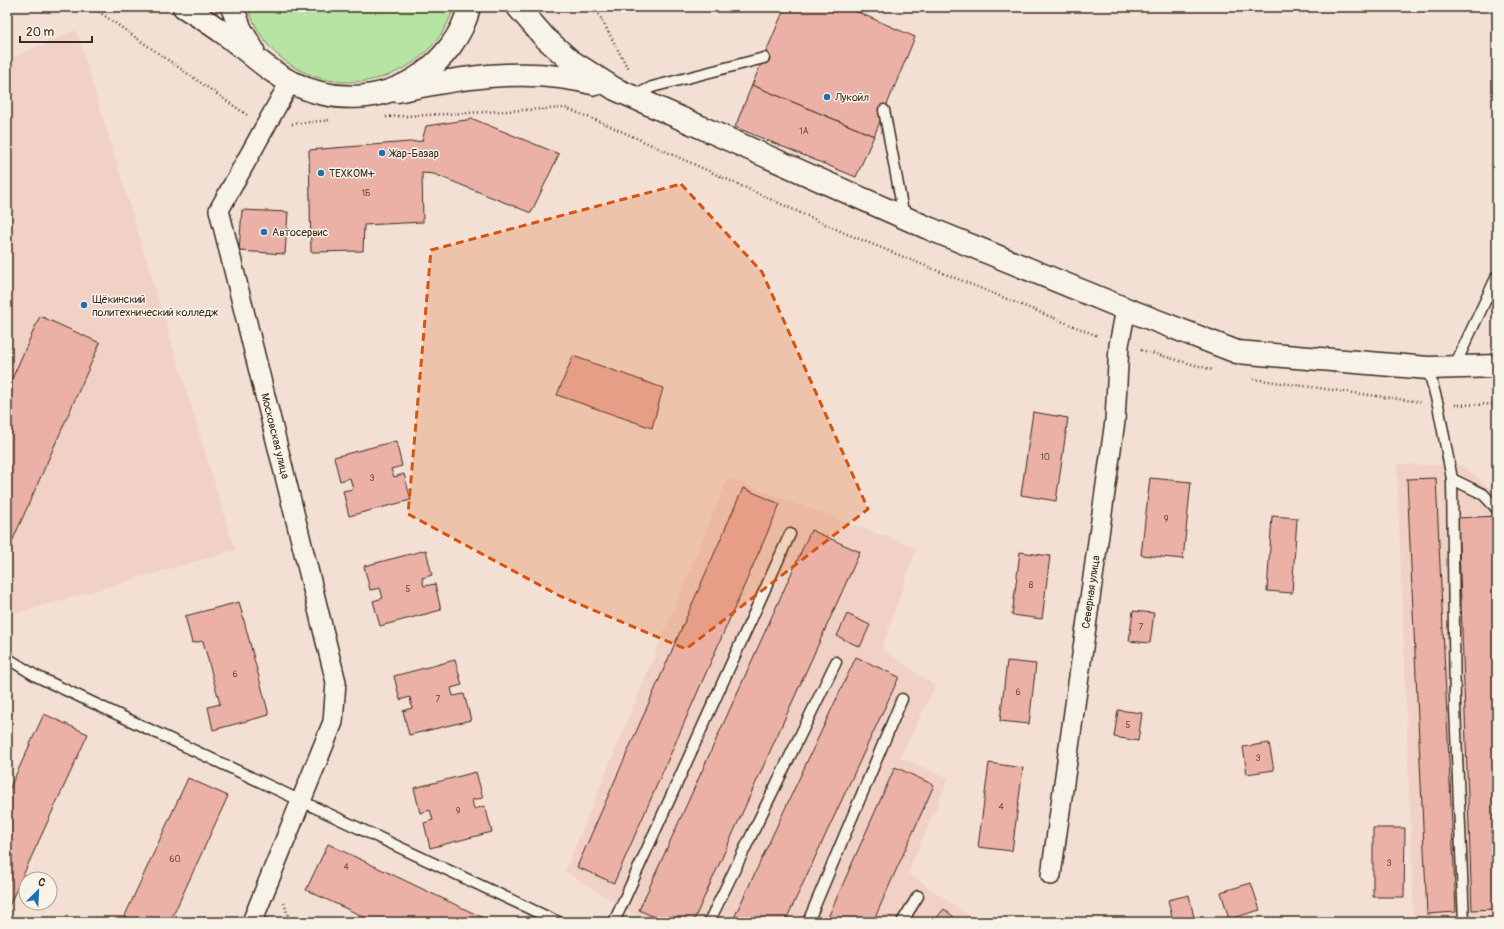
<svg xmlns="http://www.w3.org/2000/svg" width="1504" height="929" viewBox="0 0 1504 929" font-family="Pangolin,sans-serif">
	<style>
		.built { fill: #f1d1c6 }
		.green { fill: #b5e4a3; stroke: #788760 }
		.building { fill: #ebb1a6; stroke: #3b2a1e }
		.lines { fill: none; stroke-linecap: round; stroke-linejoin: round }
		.service-casing { stroke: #3b2a1e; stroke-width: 13 }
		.minor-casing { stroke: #3b2a1e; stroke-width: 22 }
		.tertiary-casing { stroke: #3b2a1e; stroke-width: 25 }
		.primary-casing { stroke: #3b2a1e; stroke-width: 25 }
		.path { stroke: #3b2a1e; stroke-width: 2.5; stroke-dasharray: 1 3; stroke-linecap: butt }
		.service { stroke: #f7f3e8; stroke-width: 10 }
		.minor { stroke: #f7f3e8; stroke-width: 19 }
		.tertiary { stroke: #f7f3e8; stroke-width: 22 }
		.primary { stroke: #f7f3e8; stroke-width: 22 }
		.marked { fill: #d7540e; fill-opacity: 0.2; stroke: #d7540e; stroke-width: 3; stroke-dasharray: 8 5; stroke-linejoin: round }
		.poi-dot { fill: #1f6fb2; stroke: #f7f3e8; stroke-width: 1.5 }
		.labels { text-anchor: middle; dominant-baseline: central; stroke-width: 3; stroke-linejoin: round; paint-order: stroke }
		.number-label { font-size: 9px; fill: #674c40 }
		.poi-label { font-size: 11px; fill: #3b2a1e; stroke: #f7f3e8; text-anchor: start }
		.street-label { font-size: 11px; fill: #3b2a1e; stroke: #f7f3e8 }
	</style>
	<rect width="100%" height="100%" fill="#f3dfd4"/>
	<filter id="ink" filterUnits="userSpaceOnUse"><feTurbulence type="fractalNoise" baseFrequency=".025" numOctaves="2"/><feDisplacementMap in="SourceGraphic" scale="8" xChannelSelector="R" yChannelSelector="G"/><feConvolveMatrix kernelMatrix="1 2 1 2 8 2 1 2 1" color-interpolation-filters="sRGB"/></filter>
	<g filter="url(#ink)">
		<!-- built -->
		<g class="built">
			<path d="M76,30L235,550L7,616V60Z"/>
			<path d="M1397,464L1463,466L1497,494V922H1414Z"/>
			<path d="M728,478L916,548L882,649L935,686L900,758L949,778L908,873L978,922H646L565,871Z"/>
		</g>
		<!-- green -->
		<path class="green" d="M247,7H454C431,80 339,106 280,57C264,44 255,26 247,7Z"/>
		<!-- building -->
		<g class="building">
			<path d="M785,7H846L915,37L874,136L752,85Z"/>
			<path d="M752,85L874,136L856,177L735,127Z"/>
			<path d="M473,119L559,154L531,213L434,174L422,173L423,222L364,225L363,251L311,252L309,150L422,141L426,126Z"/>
			<path d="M242,210L288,212L285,254L239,251Z"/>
			<path d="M40,316L100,343L7,553V390Z"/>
			<path d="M573,356L663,388L652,428L557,395Z"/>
			<path d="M1033,412L1068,418L1056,501L1021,495Z"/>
			<path d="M396,441L402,466L391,469L394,477L404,474L411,500L349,516L343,491L353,489L350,478L340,481L334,457Z"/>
			<path d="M1150,478L1191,482L1183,559L1141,555Z"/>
			<path d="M1436,478L1456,912L1427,914L1407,479Z"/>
			<path d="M743,488L780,504L614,883L577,867Z"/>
			<path d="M1272,516L1297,518L1292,593L1267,591Z"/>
			<path d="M1497,516V909L1472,910L1458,518Z"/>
			<path d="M811,530L860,552L693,922H665L639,910Z"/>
			<path d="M426,550L432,575L422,578L424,586L435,584L441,610L380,626L373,601L383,598L380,588L370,590L364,566Z"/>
			<path d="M1020,552L1050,556L1042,619L1012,615Z"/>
			<path d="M239,602L269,715L213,730L208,707L220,704L203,641L192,643L185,616Z"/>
			<path d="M1133,611L1154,613L1150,643L1129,641Z"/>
			<path d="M847,614L870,625L860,647L837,636Z"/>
			<path d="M856,657L899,677L785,922H732Z"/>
			<path d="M455,660L462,685L451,688L453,696L464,694L471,720L409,735L403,711L412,708L410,697L400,700L394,676Z"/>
			<path d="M1007,661L1036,664L1029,724L1000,721Z"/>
			<path d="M1118,710L1142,713L1138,741L1114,737Z"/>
			<path d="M44,714L88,734L7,910V794Z"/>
			<path d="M1269,743L1274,770L1247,774L1243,747Z"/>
			<path d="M989,763L1023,768L1012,851L978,847Z"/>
			<path d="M895,767L934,785L873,922H826Z"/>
			<path d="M476,772L483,798L472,800L474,809L485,806L492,832L430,848L424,823L433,820L430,810L420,813L414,788Z"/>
			<path d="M188,778L228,796L170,922H122Z"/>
			<path d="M1373,828H1405L1404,897H1373Z"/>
			<path d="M328,844L492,922H375L306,890Z"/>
			<path d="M1251,883L1260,910L1229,919L1221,892Z"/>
			<path d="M1189,895L1195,922H1173L1168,900Z"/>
			<path d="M944,909L960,922H933Z"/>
		</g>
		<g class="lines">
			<!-- service casing -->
			<g class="service-casing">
				<g id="service">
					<path d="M634,96L652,87L764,58"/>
					<path d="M884,110L904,217"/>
					<path d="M1454,367L1497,276"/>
					<path d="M1428,368L1438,405L1452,479L1455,708L1464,922"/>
					<path d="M1452,479L1483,494L1497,509"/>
					<path d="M7,658L36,676L558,922"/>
					<path d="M614,922L790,534"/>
					<path d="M709,922L836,662"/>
					<path d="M808,922L902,699"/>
					<path d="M902,922L918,896"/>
				</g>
			</g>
			<!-- minor casing -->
			<g class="minor-casing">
				<g id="minor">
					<path d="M1051,875L1115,421L1119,345L1126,309"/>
					<path d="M252,922L333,722L336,682L219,210L290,82"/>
				</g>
			</g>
			<!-- tertiary casing -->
			<g class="tertiary-casing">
				<g id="tertiary">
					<path d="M518,7L544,37L571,61L615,89L928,228L1126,309L1237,352L1428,368L1497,366"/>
					<path d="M397,91C462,77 530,66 596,84"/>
				</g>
			</g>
			<!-- primary casing -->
			<g class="primary-casing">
				<g id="primary">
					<path d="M184,7C197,15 210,23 222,32C245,48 266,70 291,82C332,103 380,102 418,77C442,61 463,35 469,7"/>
					<path d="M232,7L241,30L253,50"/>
				</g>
			</g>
			<!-- path -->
			<g class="path">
				<path d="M92,7L247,115"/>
				<path d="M595,7L626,65L630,69"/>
				<path d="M386,117L565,108L601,122L847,234L1098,336"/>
				<path d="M292,124L331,120"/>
				<path d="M1141,350L1213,370"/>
				<path d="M1253,379L1420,402"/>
				<path d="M1455,405L1497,404"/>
				<path d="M284,903L290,922"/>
			</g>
			<!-- service -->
			<use href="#service" class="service"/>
			<!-- minor -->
			<use href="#minor" class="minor"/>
			<!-- tertiary -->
			<use href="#tertiary" class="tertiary"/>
			<!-- primary -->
			<use href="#primary" class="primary"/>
		</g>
	</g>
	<!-- marked area -->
	<path class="marked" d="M681,184L762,272L868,509L686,649L560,596L408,514L431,250Z"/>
	<!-- markers -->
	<g class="poi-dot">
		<circle cx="827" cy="97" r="4"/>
		<circle cx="382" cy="153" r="4"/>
		<circle cx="321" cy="173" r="4"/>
		<circle cx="264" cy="232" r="4"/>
		<circle cx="84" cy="305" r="4"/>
	</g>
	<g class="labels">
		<!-- number labels -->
		<g class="number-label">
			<text x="804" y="131">1А</text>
			<text x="366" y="193">1Б</text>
			<text x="1045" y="457">10</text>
			<text x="372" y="478">3</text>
			<text x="1166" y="519">9</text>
			<text x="1031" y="585">8</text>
			<text x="408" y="589">5</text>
			<text x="1141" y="627">7</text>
			<text x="235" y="674">6</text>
			<text x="1018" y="692">6</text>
			<text x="438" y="699">7</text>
			<text x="1128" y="725">5</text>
			<text x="1258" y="758">3</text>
			<text x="1001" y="807">4</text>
			<text x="458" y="811">9</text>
			<text x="175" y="859">60</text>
			<text x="1389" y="863">3</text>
			<text x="346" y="867">4</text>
		</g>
		<!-- poi labels -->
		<g class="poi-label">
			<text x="835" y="97">Лукойл</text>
			<text x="390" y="153">Жар-Базар</text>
			<text x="329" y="173">ТЕХКОМ+</text>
			<text x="272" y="232">Автосервис</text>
			<text x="92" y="299">Щёкинский<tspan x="92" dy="13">политехнический колледж</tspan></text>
		</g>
		<!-- street labels -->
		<g class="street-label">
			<text transform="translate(275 436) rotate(76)">Московская улица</text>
			<text transform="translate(1091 592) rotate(-82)">Северная улица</text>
		</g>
	</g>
	<!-- margin -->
	<rect width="1504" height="929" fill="none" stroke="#f7f3e8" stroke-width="24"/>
	<rect x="12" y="12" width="1480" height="905" fill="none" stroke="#3b2a1e" stroke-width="1.5" filter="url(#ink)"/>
	<!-- north arrow -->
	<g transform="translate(38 891) rotate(24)"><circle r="19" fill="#f7f3e8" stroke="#aca397"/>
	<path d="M0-3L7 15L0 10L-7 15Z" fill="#1f6fb2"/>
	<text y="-6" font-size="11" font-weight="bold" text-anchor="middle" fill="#3b2a1e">С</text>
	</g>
	<!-- scale -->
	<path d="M20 36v6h72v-6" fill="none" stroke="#3b2a1e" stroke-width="2"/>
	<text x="26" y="36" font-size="12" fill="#3b2a1e" stroke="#f7f3e8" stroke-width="3" paint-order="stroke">20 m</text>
</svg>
